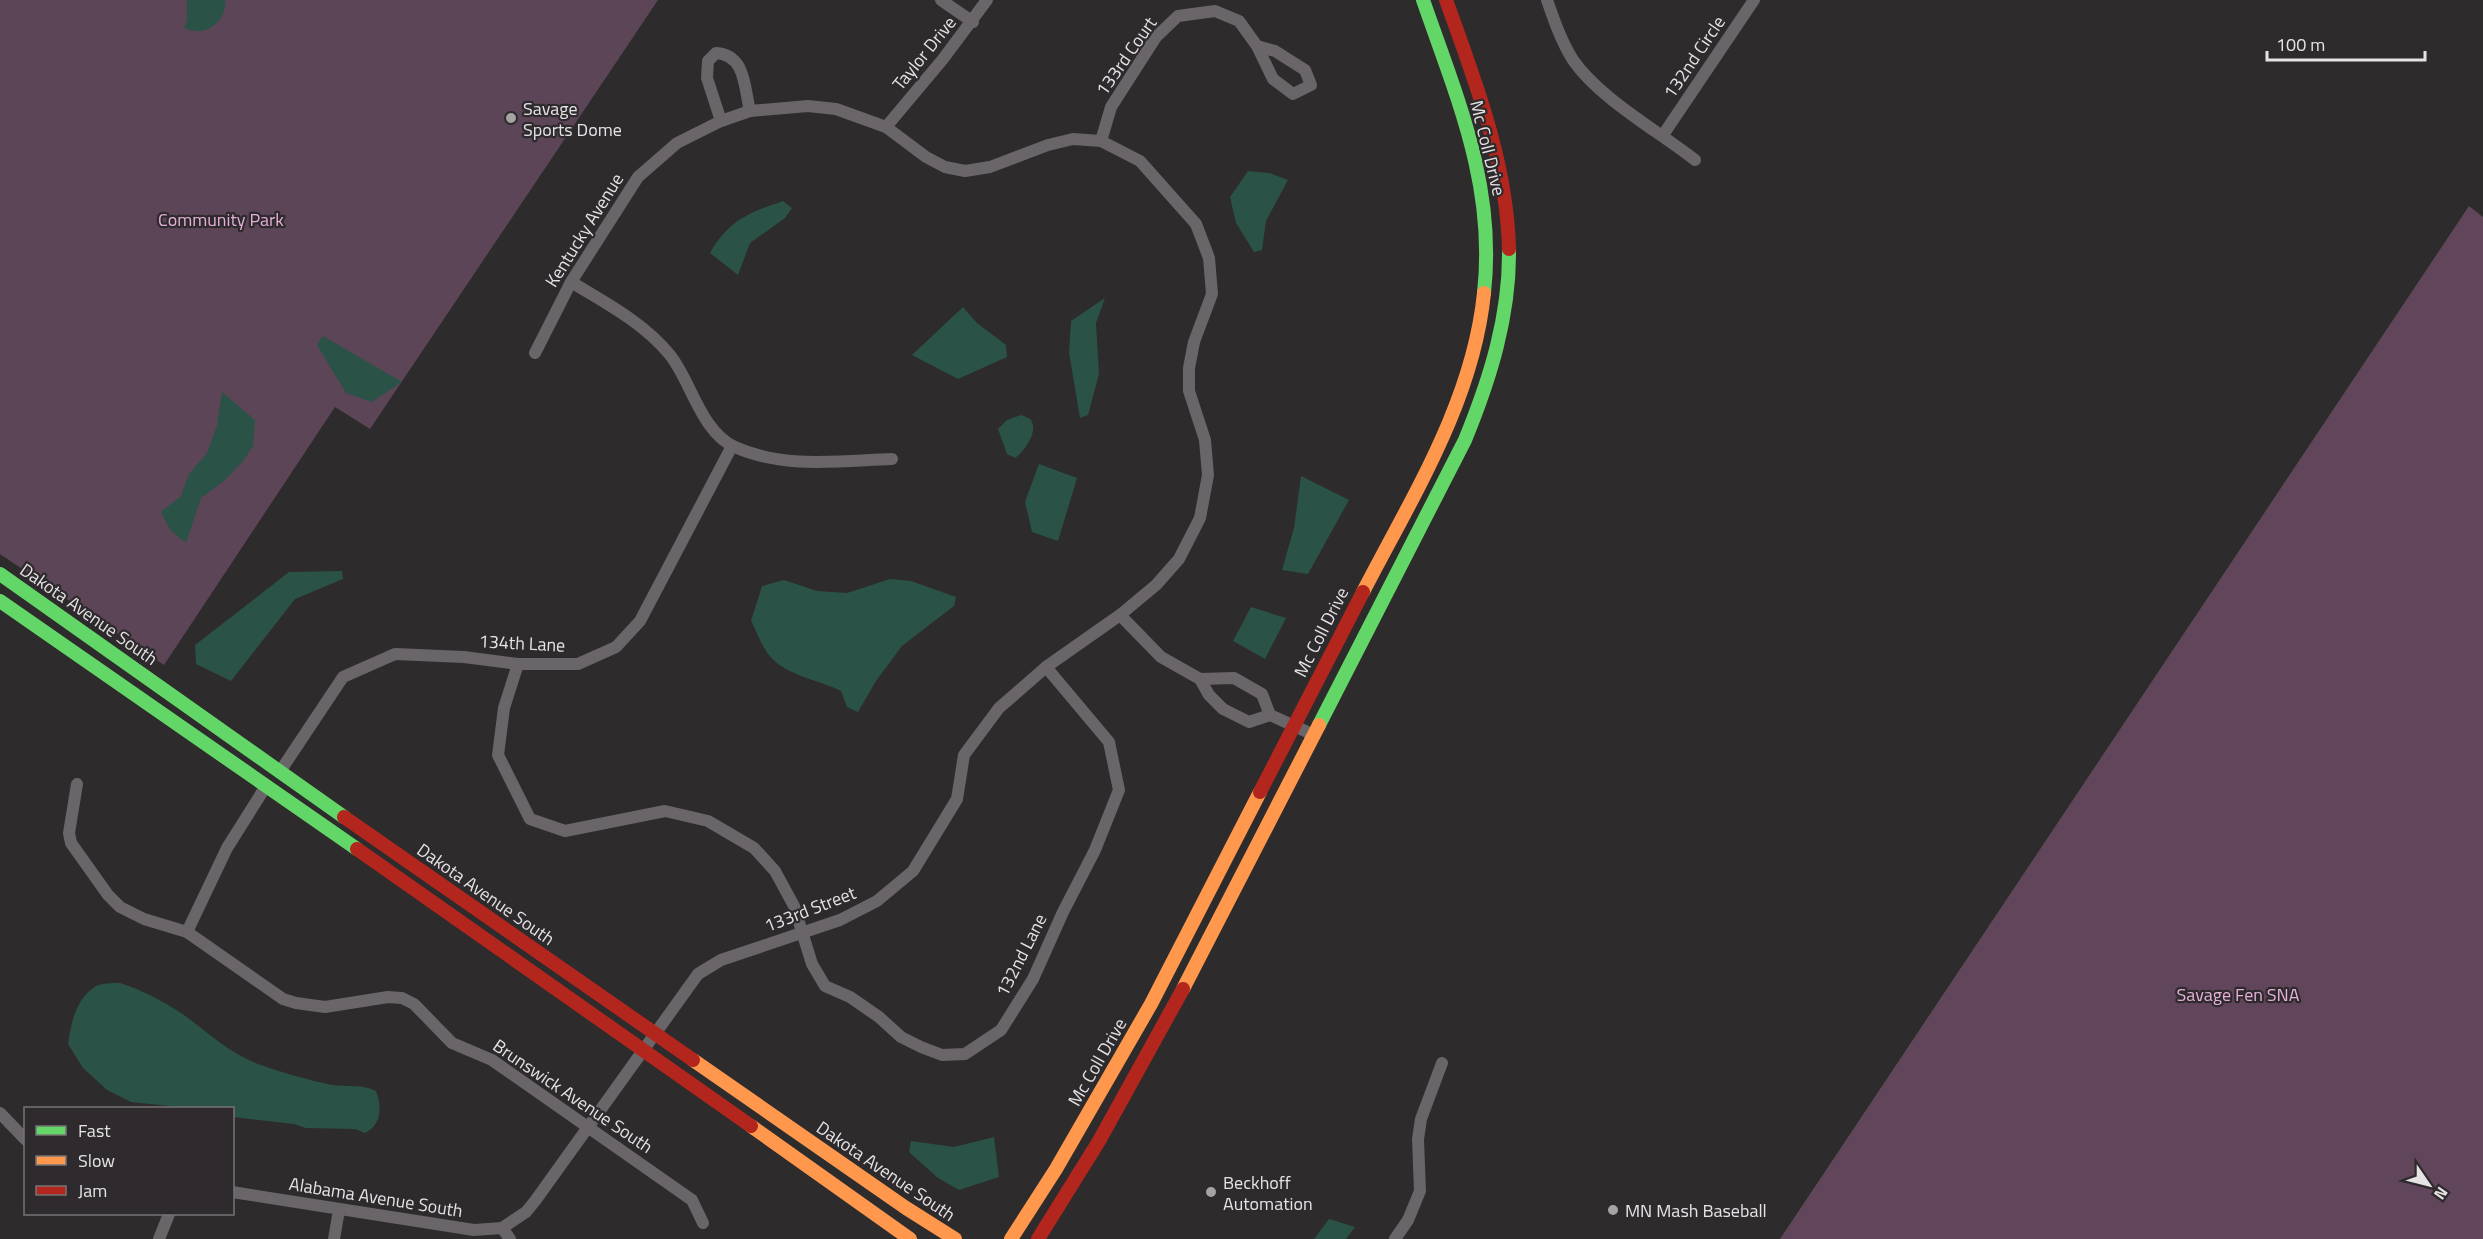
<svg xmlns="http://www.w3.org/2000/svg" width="2483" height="1239" viewBox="0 0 2483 1239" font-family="'Titillium Web',sans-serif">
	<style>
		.green { fill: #5b4556 }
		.forest { fill: #61465b }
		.water { fill: #2a5247 }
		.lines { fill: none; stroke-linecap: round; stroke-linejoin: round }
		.street { stroke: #696568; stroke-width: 12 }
		.fast { stroke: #63d668; stroke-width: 14 }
		.slow { stroke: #ff974d; stroke-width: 14 }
		.jam { stroke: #b3261e; stroke-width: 14 }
		.poi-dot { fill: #a5a3a4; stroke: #2e2a2d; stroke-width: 2 }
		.labels { text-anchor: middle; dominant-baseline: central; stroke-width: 4.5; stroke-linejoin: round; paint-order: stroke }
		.street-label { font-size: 18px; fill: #e5e3e4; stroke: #2e2a2d }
		.poi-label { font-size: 18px; fill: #e5e3e4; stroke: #2e2a2d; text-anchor: start }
		.park-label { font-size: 18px; fill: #e6b0da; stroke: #2e2a2d }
	</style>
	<rect width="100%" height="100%" fill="#2d2b2c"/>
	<!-- green -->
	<path class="green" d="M0,0H658L370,429L335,407L164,665L0,554Z"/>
	<!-- forest -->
	<path class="forest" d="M2469,206L2483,217V1239H1780Z"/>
	<!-- water -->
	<g class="water">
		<path d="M187,0H225C228,21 203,40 184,27L187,21Z"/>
		<path d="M1248,171L1269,173L1288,180L1266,221L1262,250L1254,252L1236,223L1230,197Z"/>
		<path d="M783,201L792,208L785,218L750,243L738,275L710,253C729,220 748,213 783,201Z"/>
		<path d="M1105,298L1096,323L1099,374L1088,415L1080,418L1069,353L1071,321Z"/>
		<path d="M963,307L977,323L1006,345L1007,357L958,379L912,355Z"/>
		<path d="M323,336L402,382L372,402L346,393L317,345Z"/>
		<path d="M222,392L255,420L253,446L244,460L224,481L201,498L186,543L170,530L161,512L181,496L189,474L207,453L217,426Z"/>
		<path d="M1021,415C1024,416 1027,417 1030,419C1040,430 1024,452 1015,458L1007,454L998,429L1007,420Z"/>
		<path d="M1039,464L1077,478L1058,541L1032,532L1025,502Z"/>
		<path d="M1301,476L1349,500L1308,574L1282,570L1294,528Z"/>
		<path d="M342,571L343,579L295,599L231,681L196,664L195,645L289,572Z"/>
		<path d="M890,579L911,581L956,597L954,606L902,646L876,681L858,712L847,707L841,691C817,679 781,675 766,651C760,642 756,630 751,621L762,586L784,580L817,591L847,593Z"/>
		<path d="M1251,607L1286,618L1265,659L1233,641Z"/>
		<path d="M120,983C142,990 161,1000 181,1013C210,1033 226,1052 261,1065C283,1073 309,1080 332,1085C347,1087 363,1084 376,1091C382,1107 382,1125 365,1133L355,1129L306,1128L294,1124L233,1117L232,1108H188L131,1102L107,1090L83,1068L68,1044C71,1023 76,998 96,986C102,983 113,983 120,983Z"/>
		<path d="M994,1137L999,1177L959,1190L938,1178L909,1152L911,1141L954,1147Z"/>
		<path d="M1329,1219L1355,1227L1346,1239H1314Z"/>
	</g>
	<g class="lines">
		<!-- street -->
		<g class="street">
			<path d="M941,0L973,22"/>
			<path d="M1547,0C1554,20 1561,41 1573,60C1599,98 1658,131 1695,160"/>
			<path d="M721,121L707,78L708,61L716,53C746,55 744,87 750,111"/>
			<path d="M886,127L943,59L987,0"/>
			<path d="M1663,135L1754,0"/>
			<path d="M1101,141L1111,107L1156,37L1178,16L1215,11L1239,21L1257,46L1273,79L1293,94L1311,85L1305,70L1275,51L1257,46"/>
			<path d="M571,282C606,303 644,323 670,355C691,381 701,432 735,447C784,469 839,461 892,459"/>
			<path d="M1120,615L1161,657L1200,679L1209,695L1223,709L1249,722L1270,715L1262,694L1234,678L1200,679"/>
			<path d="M518,664L504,708L498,755L530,819L565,831L665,811L708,821L754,848L775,871L794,906L812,964L825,986L850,997L879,1017L901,1037L921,1047L942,1055L965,1054L1001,1030L1033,979L1063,912L1095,850L1119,790L1109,742L1046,667"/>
			<path d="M1270,715L1314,735"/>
			<path d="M281,770L343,677L395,654L464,657L518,664H578L616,647L640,621L732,446"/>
			<path d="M77,784L69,833L71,843L108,895L120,907L144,919L187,932L283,999L296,1003L325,1007L388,997L402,998L414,1004L452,1043L492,1060L692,1200L703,1223"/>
			<path d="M187,932L227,848L266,786"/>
			<path d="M0,1113L26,1140"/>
			<path d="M232,1192L474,1230L502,1228L510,1239"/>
			<path d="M502,1228L526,1212L535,1201L698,974L721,960L840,920L877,901L913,871L957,799L964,755L999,708L1046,667L1120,615L1156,585L1179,559L1200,518L1208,475L1205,440L1189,391V368L1194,342L1212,294L1209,258L1196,224L1140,161L1101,141L1073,139L1048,145L990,167L965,171L945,167L926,157L886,127L836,109L808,106L750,111L721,121L677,143L638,177L571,282L535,353"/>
			<path d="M159,1239L169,1214"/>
			<path d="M334,1239L339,1210"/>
			<path d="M1395,1239L1408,1220L1420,1191L1418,1139L1421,1119L1442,1063"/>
		</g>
		<!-- fast -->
		<g class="fast">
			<path d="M1423,0C1457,98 1496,186 1484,293"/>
			<path d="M0,574L344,817"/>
			<path d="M0,601L357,849"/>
			<path d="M1319,725L1465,440C1490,379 1510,316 1509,249"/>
		</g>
		<!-- slow -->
		<g class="slow">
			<path d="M1363,592C1412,497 1473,402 1484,293"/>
			<path d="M1183,989L1319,725"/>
			<path d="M693,1060L906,1208L955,1239"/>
			<path d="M751,1126L910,1239"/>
			<path d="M1011,1239L1056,1169L1151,1004L1260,792"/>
		</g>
		<!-- jam -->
		<g class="jam">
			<path d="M1446,0C1475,81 1507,162 1509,249"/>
			<path d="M1260,792L1363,592"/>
			<path d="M344,817L693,1060"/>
			<path d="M357,849L751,1126"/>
			<path d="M1038,1239L1099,1141L1183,989"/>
		</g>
	</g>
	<!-- markers -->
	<g class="poi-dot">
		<circle cx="511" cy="118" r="6"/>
		<circle cx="1211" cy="1192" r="6"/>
		<circle cx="1613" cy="1210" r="6"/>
	</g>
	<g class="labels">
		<!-- street labels -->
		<g class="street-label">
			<text transform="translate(924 53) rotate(-51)">Taylor Drive</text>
			<text transform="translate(1126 56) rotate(-55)">133rd Court</text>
			<text transform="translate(1694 57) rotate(-56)">132nd Circle</text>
			<text transform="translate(1488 148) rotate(76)">Mc Coll Drive</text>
			<text transform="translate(584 230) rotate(-58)">Kentucky Avenue</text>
			<text transform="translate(89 614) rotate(35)">Dakota Avenue South</text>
			<text transform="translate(1321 632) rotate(-63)">Mc Coll Drive</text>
			<text transform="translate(522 643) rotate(3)">134th Lane</text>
			<text transform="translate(486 894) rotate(35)">Dakota Avenue South</text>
			<text transform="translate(810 909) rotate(-21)">133rd Street</text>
			<text transform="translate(1021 955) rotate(-63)">132nd Lane</text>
			<text transform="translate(1097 1062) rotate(-60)">Mc Coll Drive</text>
			<text transform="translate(573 1096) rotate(34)">Brunswick Avenue South</text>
			<text transform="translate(886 1171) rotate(34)">Dakota Avenue South</text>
			<text transform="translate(376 1197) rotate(9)">Alabama Avenue South</text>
		</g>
		<!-- poi labels -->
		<g class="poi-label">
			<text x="523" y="108">Savage<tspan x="523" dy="21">Sports Dome</tspan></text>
			<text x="1223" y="1182">Beckhoff<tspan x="1223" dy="21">Automation</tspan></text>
			<text x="1625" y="1210">MN Mash Baseball</text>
		</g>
		<!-- park labels -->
		<g class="park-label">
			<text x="221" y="219">Community Park</text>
			<text x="2238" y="994">Savage Fen SNA</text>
		</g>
	</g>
	<!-- legend -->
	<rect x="24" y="1107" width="210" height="108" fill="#2e2a2d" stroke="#777476" stroke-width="1.5"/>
	<rect x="36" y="1126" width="30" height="9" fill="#63d668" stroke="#777476" stroke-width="1.5"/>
	<text x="78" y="1137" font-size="18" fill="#e5e3e4">Fast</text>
	<rect x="36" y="1156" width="30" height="9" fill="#ff974d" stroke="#777476" stroke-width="1.5"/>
	<text x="78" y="1167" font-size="18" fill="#e5e3e4">Slow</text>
	<rect x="36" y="1186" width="30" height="9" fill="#b3261e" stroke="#777476" stroke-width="1.5"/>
	<text x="78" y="1197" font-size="18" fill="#e5e3e4">Jam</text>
	<!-- north arrow -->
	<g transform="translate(2429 1185) rotate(125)" stroke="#2e2a2d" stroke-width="4.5" paint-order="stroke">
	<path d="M0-4.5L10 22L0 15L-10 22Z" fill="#e5e3e4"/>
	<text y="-9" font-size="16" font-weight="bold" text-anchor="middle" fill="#e5e3e4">N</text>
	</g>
	<!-- scale -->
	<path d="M2267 51v9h158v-9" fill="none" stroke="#e5e3e4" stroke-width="3"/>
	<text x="2276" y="51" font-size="18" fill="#e5e3e4" stroke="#2e2a2d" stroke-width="4.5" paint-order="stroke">100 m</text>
</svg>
